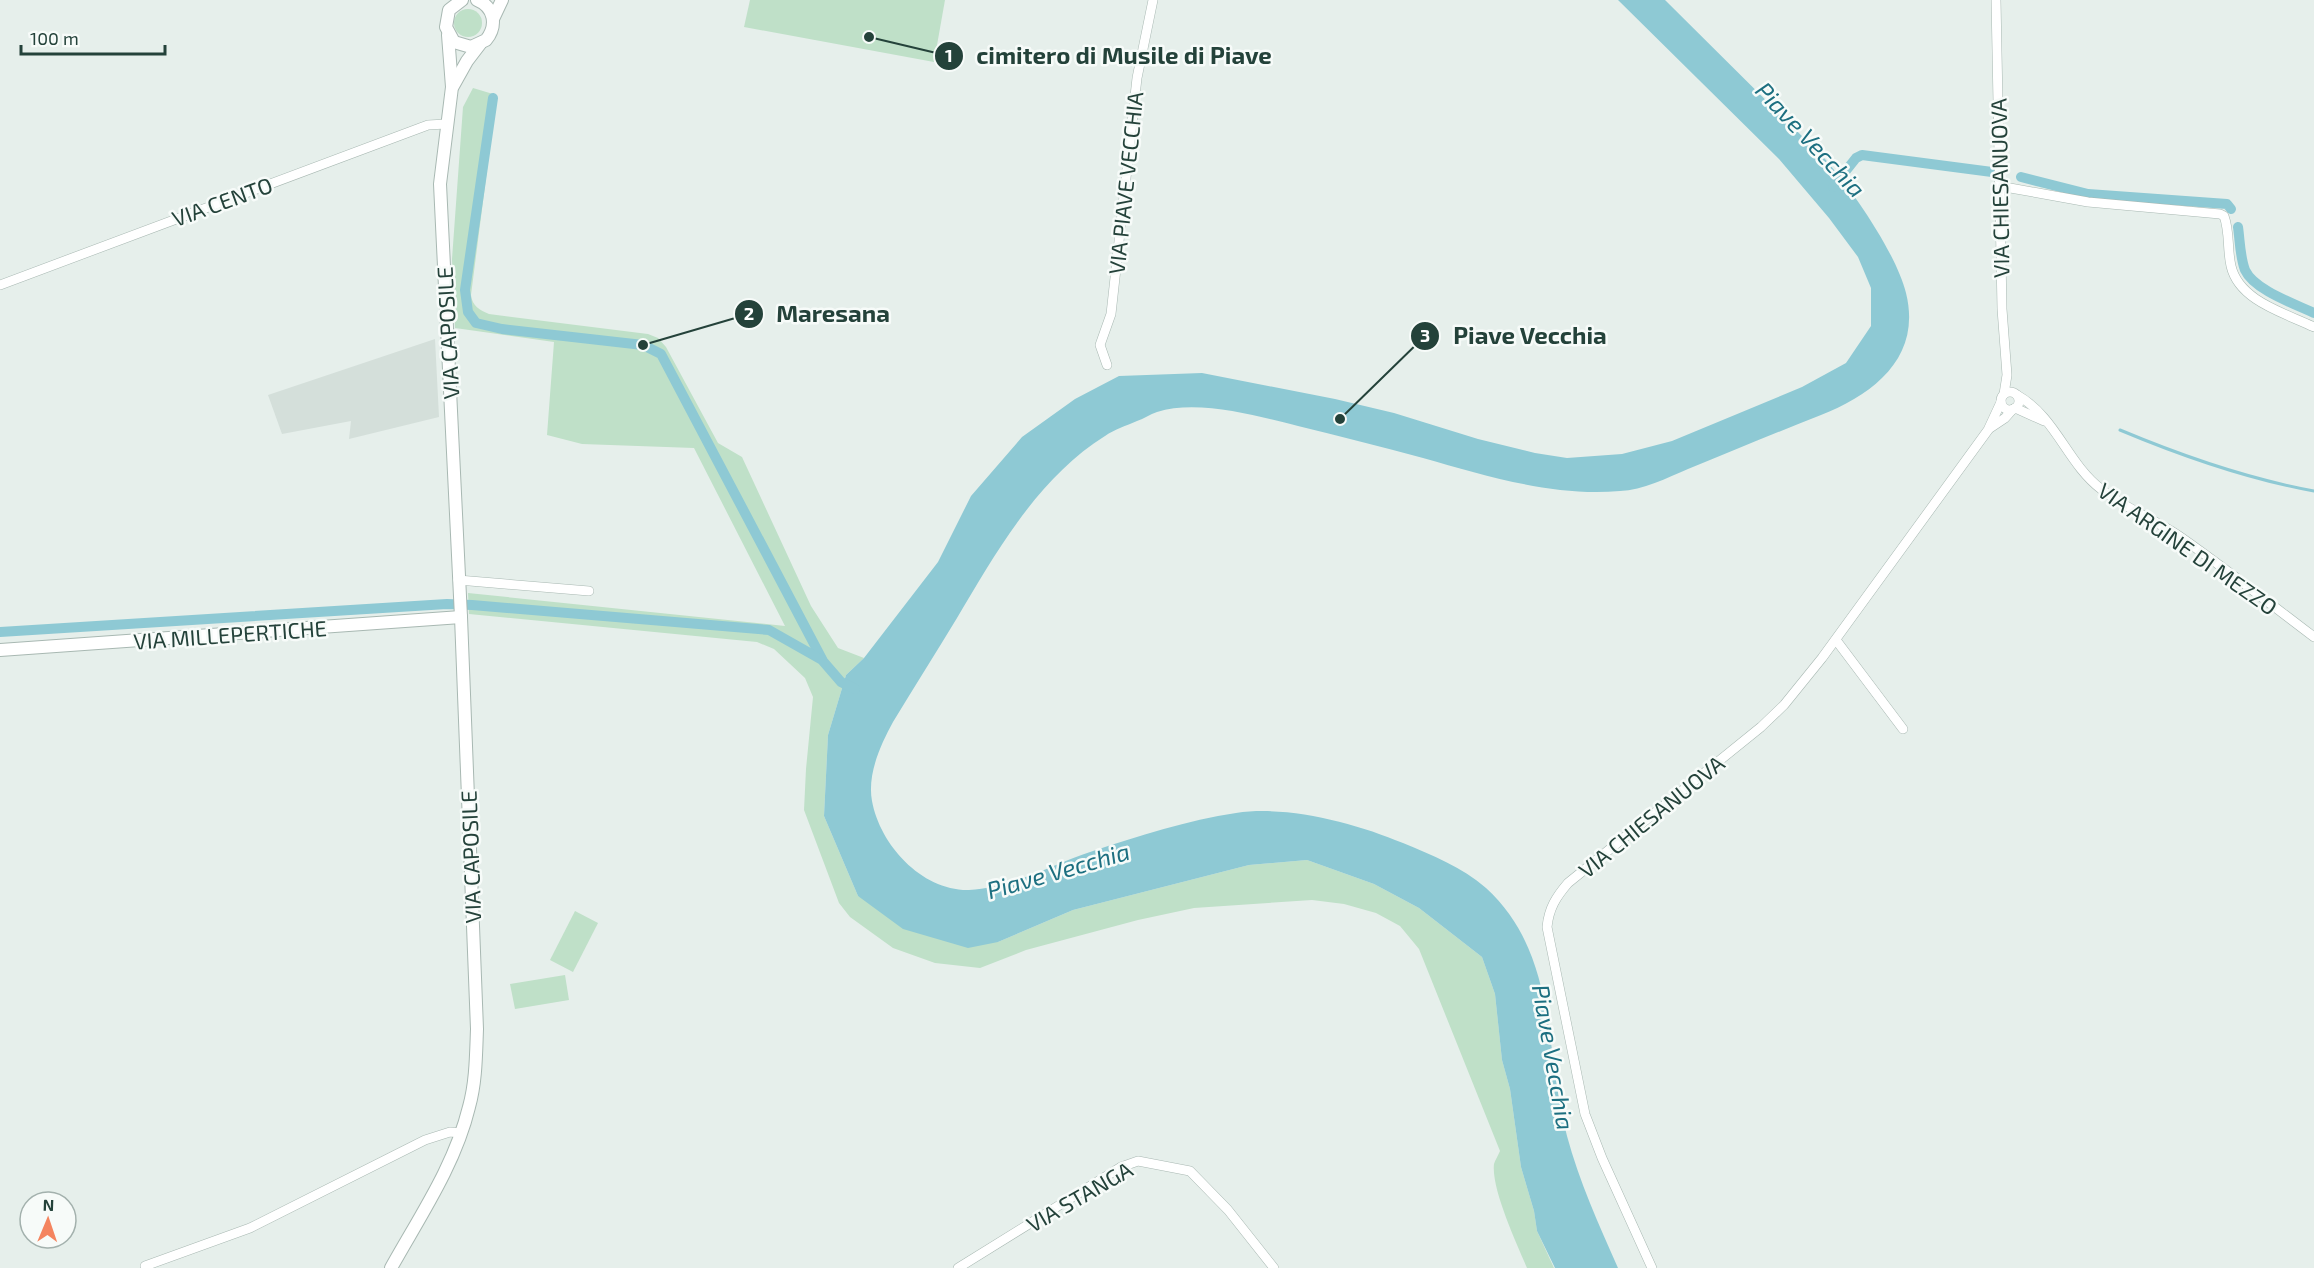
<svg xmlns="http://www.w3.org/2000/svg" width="2314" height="1268" viewBox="0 0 2314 1268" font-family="'Exo 2',sans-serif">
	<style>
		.built { fill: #d4dfda }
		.green { fill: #bfe0c8 }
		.water { fill: #8ec9d4 }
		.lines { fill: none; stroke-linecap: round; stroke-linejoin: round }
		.stream { stroke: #8ec9d4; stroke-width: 3 }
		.canal { stroke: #8ec9d4; stroke-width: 10 }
		.minor-casing { stroke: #a8b8b2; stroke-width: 10 }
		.tertiary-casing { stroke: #a8b8b2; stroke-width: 14 }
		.minor { stroke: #fff; stroke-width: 9 }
		.tertiary { stroke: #fff; stroke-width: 12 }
		.labels { text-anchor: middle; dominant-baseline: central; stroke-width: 5; stroke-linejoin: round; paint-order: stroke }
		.street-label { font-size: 22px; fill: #24423a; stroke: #f7fbf9 }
		.water-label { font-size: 24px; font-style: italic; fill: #1c6f80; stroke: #f7fbf9 }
		.leader { fill: none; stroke: #24423a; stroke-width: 2 }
		.callout-dot { fill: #24423a; stroke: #f7fbf9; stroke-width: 2 }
		.mark-label { font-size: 18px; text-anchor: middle; font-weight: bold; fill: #fff }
		.callout-label { font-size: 24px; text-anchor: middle; font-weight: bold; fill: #24423a; stroke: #f7fbf9; stroke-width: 5; stroke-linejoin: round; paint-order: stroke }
	</style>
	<rect width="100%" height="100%" fill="#e6efeb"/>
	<!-- built -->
	<path class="built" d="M435,339L439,417L349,439L351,421L282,434L268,395Z"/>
	<!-- green -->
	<g class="green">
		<path d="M750,0H945L934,62L744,27Z"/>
		<circle cx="468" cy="23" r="14"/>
		<path d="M473,88L493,94L496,100L471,295C472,306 480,310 489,314L648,334L658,338L666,347L718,443L742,457L811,606L838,648L864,658L846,675L828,735L824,816L858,896L998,942L1073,910L1249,865L1307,860L1374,884L1419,908L1482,957L1495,994L1502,1060L1510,1089L1521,1167L1534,1211L1537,1231L1554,1268H1527C1517,1244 1491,1189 1494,1164C1495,1160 1498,1156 1500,1151L1419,949L1400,926L1376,913L1344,904L1312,900L1194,908L1138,920L1026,950L980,968L935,963L893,948L850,917L839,903L804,810L806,769L813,697L805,678L774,649L757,642L469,614L468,593L785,626L694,448L582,444L547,435L554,342L455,328L452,259L463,107Z"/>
		<path d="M575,911L598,923L573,972L550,960Z"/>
		<path d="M565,975L569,1000L515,1009L510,984Z"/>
	</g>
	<!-- water -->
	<path class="water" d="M1618,0H1665L1825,159C1853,191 1896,253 1906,293C1922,357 1874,394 1821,415C1777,432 1733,451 1688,469C1667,478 1643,490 1620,491C1554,497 1486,476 1423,458C1382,447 1340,436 1298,426C1258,416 1198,399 1157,412C1150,414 1144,419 1137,421C1126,426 1115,429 1105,436C1038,478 996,552 957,618C936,653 914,687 893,722C881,744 867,774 872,801C880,845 922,891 969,890C1012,888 1053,864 1093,851C1139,836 1188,820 1236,813C1288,805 1355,823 1403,843C1432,855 1462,867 1486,888C1558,954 1544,1050 1567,1136C1579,1181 1599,1225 1618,1268H1555L1537,1231L1534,1211L1521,1167L1510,1089L1502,1060L1495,994L1482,957L1419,908L1374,884L1307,860L1249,865L1073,910L998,942L968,948L903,929L858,896L824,816L828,735L846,675L864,658L938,562L971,496L1022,437L1075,399L1119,376L1202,373L1335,399L1394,413L1478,439L1535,453L1567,458L1622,454L1672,441L1802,387L1846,363L1871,326V288L1858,257L1829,218L1779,159Z"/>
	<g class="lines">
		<!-- stream -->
		<path class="stream" d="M2120,430C2182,456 2248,479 2314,491"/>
		<!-- canal -->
		<g class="canal">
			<path d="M493,98L465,290L468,312L476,323L502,329L643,345L661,354L822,659"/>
			<path d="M2021,177L2088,194L2227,204L2231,209"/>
			<path d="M1833,187L1856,158L1862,155L1992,172"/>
			<path d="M2238,227C2240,241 2240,257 2245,270C2254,290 2295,304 2314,313"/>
			<path d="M0,632L447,604L472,605L769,630L822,660L841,682L855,689"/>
		</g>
		<!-- minor casing -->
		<g class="minor-casing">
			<g id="minor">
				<path d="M1996,0L2002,309L2007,375L2004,394"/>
				<path d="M1999,186L2088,202L2220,214L2224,216C2230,232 2227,249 2231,266C2239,301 2285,313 2314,327"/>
				<path d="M0,285L428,125L446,124"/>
				<path d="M1107,365L1100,345L1111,314L1137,78L1153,0"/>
				<circle cx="2010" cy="401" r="9"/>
				<path d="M2017,395C2056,417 2067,463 2101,489C2124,508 2154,519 2179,536C2225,568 2269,603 2314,637"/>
				<path d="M2015,408L2044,421"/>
				<path d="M1990,428L2005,418L2013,409"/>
				<path d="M458,580L589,591"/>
				<path d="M1836,640L1903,729"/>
				<path d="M145,1266L250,1228L425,1140L450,1132L462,1133"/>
				<path d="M958,1268L1121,1167L1138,1161L1190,1171L1228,1210L1274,1268"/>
				<path d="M1652,1268L1602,1158L1585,1114L1547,927C1549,908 1556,897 1568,883L1761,727L1784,705L1822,658L1988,430L2001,402"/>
			</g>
		</g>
		<!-- tertiary casing -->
		<g class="tertiary-casing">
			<g id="tertiary">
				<path d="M462,0L449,10L446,27L454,42L471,47L486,40C498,25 494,7 477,0"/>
				<path d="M493,19L502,0"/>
				<path d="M453,86L467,61L480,44"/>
				<path d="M0,650L461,617"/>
				<path d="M391,1268C420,1216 455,1165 469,1107C476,1082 476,1055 477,1029L461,617L440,184L452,87L448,35"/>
			</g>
		</g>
		<!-- minor -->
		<use href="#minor" class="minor"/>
		<!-- tertiary -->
		<use href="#tertiary" class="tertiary"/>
	</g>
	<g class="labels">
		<!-- street labels -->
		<g class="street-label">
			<text transform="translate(1125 183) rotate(-84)">VIA PIAVE VECCHIA</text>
			<text transform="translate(1999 188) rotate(-91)">VIA CHIESANUOVA</text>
			<text transform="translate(222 201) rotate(-20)">VIA CENTO</text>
			<text transform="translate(447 333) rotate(-93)">VIA CAPOSILE</text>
			<text transform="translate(2188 548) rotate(35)">VIA ARGINE DI MEZZO</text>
			<text transform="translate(230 634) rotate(-4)">VIA MILLEPERTICHE</text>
			<text transform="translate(1651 816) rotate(-39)">VIA CHIESANUOVA</text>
			<text transform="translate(470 857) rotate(-92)">VIA CAPOSILE</text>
			<text transform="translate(1079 1196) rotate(-30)">VIA STANGA</text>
		</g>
		<!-- water labels -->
		<g class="water-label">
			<text transform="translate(1811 139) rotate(47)">Piave Vecchia</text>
			<text transform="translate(1058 870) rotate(-16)">Piave Vecchia</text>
			<text transform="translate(1554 1057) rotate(80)">Piave Vecchia</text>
		</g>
	</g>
	<!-- callouts -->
	<path class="leader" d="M869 37L949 56M643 345L749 314M1340 419L1425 336"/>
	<g class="callout-dot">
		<circle cx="869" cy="37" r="6"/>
		<circle cx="643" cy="345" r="6"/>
		<circle cx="1340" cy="419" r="6"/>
		<circle cx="949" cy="56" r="15"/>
		<circle cx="749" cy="314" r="15"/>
		<circle cx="1425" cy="336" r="15"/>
	</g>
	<g class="mark-label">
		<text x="949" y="62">1</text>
		<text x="749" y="320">2</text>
		<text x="1425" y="342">3</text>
	</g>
	<g class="callout-label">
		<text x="1124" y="64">cimitero di Musile di Piave</text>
		<text x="833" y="322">Maresana</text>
		<text x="1530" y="344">Piave Vecchia</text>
	</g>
	<!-- north arrow -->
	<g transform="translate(48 1220) rotate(2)"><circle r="28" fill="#f7fbf9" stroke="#a3b1ad" stroke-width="1.5"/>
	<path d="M0-4.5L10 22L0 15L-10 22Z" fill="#f4845f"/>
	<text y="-9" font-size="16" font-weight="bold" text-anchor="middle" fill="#24423a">N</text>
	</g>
	<!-- scale -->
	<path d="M21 45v9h144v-9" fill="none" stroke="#24423a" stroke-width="3"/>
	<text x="30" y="45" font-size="18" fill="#24423a" stroke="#f7fbf9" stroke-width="4.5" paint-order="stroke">100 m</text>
</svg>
